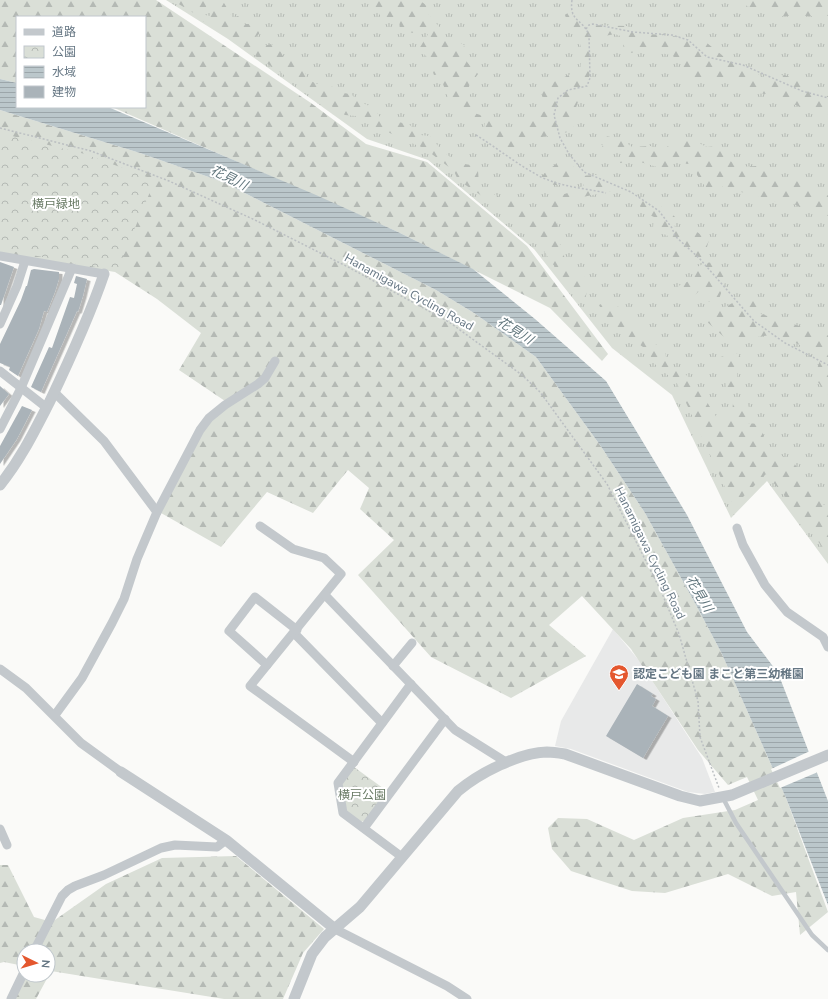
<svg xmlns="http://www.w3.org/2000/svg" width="828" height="999" viewBox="0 0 828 999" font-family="'Nunito Sans','Noto Sans JP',sans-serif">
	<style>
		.built { fill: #e8e9e9 }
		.grass { fill: url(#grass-tufts) }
		.forest { fill: url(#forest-firs) }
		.park { fill: url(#park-crowns) }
		.water { fill: url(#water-rules) }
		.pier { fill: #fafaf8 }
		.building { fill: #aab3b9; filter: url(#shadow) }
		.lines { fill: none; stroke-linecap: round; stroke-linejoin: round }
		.path { stroke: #bbbfc2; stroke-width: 1.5; stroke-dasharray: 2 2; stroke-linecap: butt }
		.service { stroke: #c3c8cc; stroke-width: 4.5 }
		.minor { stroke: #c3c8cc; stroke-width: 9 }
		.tertiary { stroke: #c3c8cc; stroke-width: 11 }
		.labels { text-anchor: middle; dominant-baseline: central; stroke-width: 4; stroke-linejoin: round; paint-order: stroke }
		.park-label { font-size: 12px; fill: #687a64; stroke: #fff }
		.street-label { font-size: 12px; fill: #657683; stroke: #fff }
		.poi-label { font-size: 12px; font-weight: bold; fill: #657683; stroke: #fff; text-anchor: start }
		.water-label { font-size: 13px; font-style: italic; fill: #60757c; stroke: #fff }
	</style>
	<defs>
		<pattern id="grass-tufts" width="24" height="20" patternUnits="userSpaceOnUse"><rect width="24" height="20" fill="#dadfd7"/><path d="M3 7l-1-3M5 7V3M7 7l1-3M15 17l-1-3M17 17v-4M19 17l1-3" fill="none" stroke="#b4b9b4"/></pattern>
		<pattern id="forest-firs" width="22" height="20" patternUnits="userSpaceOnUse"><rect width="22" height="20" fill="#dadfd7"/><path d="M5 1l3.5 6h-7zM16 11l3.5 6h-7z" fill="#b4b9b4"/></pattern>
		<pattern id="park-crowns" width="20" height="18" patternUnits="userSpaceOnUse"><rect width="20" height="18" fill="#dadfd7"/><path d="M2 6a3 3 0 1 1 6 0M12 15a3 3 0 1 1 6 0" fill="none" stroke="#b4b9b4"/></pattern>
		<pattern id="water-rules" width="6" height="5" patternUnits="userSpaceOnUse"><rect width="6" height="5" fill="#bbc7cb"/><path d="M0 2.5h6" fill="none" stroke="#9ca6aa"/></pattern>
		<filter id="shadow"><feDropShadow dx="3.5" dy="2" stdDeviation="0" flood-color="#0004"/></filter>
	</defs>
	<rect width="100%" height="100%" fill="#fafaf8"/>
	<!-- built -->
	<path class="built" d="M613,629L640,662L702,758L715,792L705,794L688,792L571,749L555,746L561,721Z"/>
	<!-- grass -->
	<path class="grass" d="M166,0H828V564L767,481L731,518L672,395L612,348L534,249L428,160L367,139L228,39Z"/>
	<!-- forest -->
	<g class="forest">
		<path d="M0,0H156L311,103L366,144L427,162L527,246L608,354L602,361L550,308L398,232L112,107H145V17H17V83L0,79Z"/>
		<path d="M172,0H209L206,7L197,15Z"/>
		<path d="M374,0H419L426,5L429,15L441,29L445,41H457L464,45L467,62L478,74L469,86L471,104L474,113L493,119L498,127L507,131C517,129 528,126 535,119C540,114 541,112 548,110L540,88L546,79L551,83L580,70C582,58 584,48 577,38V33L570,30L565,15L569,12L586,25L627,26L639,33L702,39L728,60L744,64L765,79L784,75L799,80L809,90L828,96V115L821,107L805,109L796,105L780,103L766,94L752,93L730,79L708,80L684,78L682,62L671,55L661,53L656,49L630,53L623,46V37L615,34L594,38C588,48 592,60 590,71C589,84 582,91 578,102C574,111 574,120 573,130C558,136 544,135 529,140C523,142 518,147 513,151L483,135L485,123C477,119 471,117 464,115C449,110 444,86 440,74L434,75L428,58L419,49L430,31L427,30L414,33L400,31L399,19L381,16L372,6Z"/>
		<path d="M735,0H828V16H772L765,9L755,10Z"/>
		<path d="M214,3H224L233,18L238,16L245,24H252L261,27L259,34L254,38L255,43L261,47L271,44L279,49L284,57C296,64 304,62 307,79L317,84L324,82L343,93L351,94L358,101L374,108L380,117L410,125L420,135L430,136C441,150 454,165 473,165L478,170L479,186L499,197L510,199L520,206L523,211L535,215L542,210L546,200C558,194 573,194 584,185L577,180C560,186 555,188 540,179C547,168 554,169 560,158L571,161L578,176L596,175L598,178L621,189L578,198L558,217L557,234L562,252L572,273L585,277L587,291L585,300L571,289L524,224L504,206L485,198L458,180L454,171L424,148L399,138L381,128L377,129L356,116L345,115L198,18L201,14L210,16L213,11Z"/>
		<path d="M0,110L140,153L223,182L436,290L474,313L536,357L600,445L645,513L696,605L721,652L786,798L828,912L800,935L796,892L772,896L728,874L665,893L632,891L571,871L552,849L548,828L558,818L587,819L634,840L683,818L735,810L758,800L747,777L728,785L698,750L631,649L582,596L549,625L586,656L511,698L431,657L358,575L394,540L360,509L369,488L348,470L313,513L267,492L221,547L161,513L190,444L225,401L179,370L201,333L157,299L115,272L0,253Z"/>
		<path d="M605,136L621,139L632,147L651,146L659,152L684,136L707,147L720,146L726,158L740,167L757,166L772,173L783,181H797L808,188L828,195V216L818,215L812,209L802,208L786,200L767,202L755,195L741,192L720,186L708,190L697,175L696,162L687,164L678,160L668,168L657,167L637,161L620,163L622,150L609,149L602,146Z"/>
		<path d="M642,200H654C661,208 669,210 676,218L674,231L697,232L709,240L704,257L686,258L676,264L669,261L674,250L667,235L658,233L653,228L654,217L643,212L639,204Z"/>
		<path d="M715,262L722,267L725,282L719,299L709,302L703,297L706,293L703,287L692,298L686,300L678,286L691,280L695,268L705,263Z"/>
		<path d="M756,298L757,307L761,314L828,335V395L814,377L821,358L788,338L771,335L734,340L724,337L705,320L711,310L725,307L740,299Z"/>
		<path d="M605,302H615L628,321L640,328L654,343L665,351L667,364C696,374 703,399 720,422L732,413L733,403L737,398H744C751,406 749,413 746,423L759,424L763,426V442L769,447L772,454C797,457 797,469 809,488C815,496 822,502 828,510V555L784,495L766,474L736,504L732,502L676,381L657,367L646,349L609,324L599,305Z"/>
		<path d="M738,353L742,360L741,364L724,371L720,369L716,358Z"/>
		<path d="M737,369V390L731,391L726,387L725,379L732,370Z"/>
		<path d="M236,856L324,929L303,953L283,999H224L51,971L36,999H14L24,975H48V951H24V966L4,962L0,963V865H8L34,917L52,922L106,884L162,858Z"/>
	</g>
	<!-- park -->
	<g class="park">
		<path d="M0,133L85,154L155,180L117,271L0,249Z"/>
		<path d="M354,767L387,791L365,821L360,822L347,813L342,784Z"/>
	</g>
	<!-- water -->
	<path class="water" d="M0,79L17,83V107H108L316,195L398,232L473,269L535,319L606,381L687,515L747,632L778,673L828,801V905L786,798L721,652L696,605L645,513L600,445L536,357L474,313L436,290L223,182L140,153L0,110Z"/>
	<!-- pier -->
	<path class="pier" d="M810,751L818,772L780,788L771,769Z"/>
	<!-- building -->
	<g class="building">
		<path d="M0,262L14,267L1,305H0Z"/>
		<path d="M34,269L59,272V279L55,292L47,312L44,311L39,329L18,376L9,370L10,367L0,363V344L21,300L26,286H27L31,270Z"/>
		<path d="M76,276L87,279L83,296L78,312L77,311L41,392L31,387L49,347L52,348L70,297L74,298L77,284L74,283Z"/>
		<path d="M0,386L9,394L0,406Z"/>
		<path d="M22,406L32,410L17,439L0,464V446Z"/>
		<path d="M637,684L653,694L651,696L656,699L652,706L668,716L643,758L606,736Z"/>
	</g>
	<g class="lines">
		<!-- path -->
		<g class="path">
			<path d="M572,0C569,22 582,18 589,35L590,78L587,86L568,90L558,98L554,115L560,138L569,154L584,172L631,192L659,211L672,228L675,236L700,259L754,321L785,343L828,365"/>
			<path d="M586,29L589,25L593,24L633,32L672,35L688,40L707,57L743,65L802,91L828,98"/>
			<path d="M0,128L91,151L169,181L255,220L348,267L449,322L522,375L540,392L607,484L661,591L679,634L698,701L700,737L719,788"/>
			<path d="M476,135C497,148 518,165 541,177C562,187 584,188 606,193"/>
		</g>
		<!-- service -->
		<path class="service" d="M723,798L736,823L812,935L828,950"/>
		<!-- minor -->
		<g class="minor">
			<path d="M0,256L104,274"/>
			<path d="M0,324L17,286L25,261"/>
			<path d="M0,371L47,408"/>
			<path d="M54,392L104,441L157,512"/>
			<path d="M0,429L21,388L72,268"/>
			<path d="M260,526L293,549L324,558L341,574L250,686L354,762"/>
			<path d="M737,528L743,545L765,585L787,612L823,637L828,647"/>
			<path d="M325,595L455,730L506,762"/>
			<path d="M294,633L382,723"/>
			<path d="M267,665L229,631L255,597L297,630"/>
			<path d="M393,666L412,643"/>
			<path d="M0,669L26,688L81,743L121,772"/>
			<path d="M55,715L82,678L112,623L124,599L137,559L157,512L200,430L209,418L225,405L258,384L265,378L275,361"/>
			<path d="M364,828L445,719"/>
			<path d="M0,829L7,845"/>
			<path d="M402,857L343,813L338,783L411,684"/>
			<path d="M335,929L447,986L467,999"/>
			<path d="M34,951L62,896L68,890L75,886L104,875L161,848L175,845L217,847L226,840"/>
			<path d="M11,999L24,972"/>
		</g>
		<!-- tertiary -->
		<g class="tertiary">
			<path d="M0,485C21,459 35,430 50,401C70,359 89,318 104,274"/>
			<path d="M121,772L226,840L335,929"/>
			<path d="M294,999L312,954L325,937L360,907L458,791C480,773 518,753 547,752C553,752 559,753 565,754L680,796L700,801L732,795L828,755"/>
		</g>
	</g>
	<!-- icons -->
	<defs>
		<g id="school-pin" transform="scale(1)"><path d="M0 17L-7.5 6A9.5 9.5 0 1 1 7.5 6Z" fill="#e4572e" stroke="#fff"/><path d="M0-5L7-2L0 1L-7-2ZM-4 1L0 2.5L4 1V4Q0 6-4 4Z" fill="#fff"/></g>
	</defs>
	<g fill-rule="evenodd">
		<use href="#school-pin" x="619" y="674"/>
	</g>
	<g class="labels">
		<!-- park labels -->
		<g class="park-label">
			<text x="56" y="204">横戸緑地</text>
			<text x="362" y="795">横戸公園</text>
		</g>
		<!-- street labels -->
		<g class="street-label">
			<text transform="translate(409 292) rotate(29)">Hanamigawa Cycling Road</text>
			<text transform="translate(650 553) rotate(64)">Hanamigawa Cycling Road</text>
		</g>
		<!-- poi labels -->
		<g class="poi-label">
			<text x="633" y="674">認定こども園 まこと第三幼稚園</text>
		</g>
		<!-- water labels -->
		<g class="water-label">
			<text transform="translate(229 178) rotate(26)">花見川</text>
			<text transform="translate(515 331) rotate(32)">花見川</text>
			<text transform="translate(699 594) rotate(59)">花見川</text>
		</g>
	</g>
	<!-- legend -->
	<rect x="16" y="16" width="130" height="92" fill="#ffffff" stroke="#c1c8cd"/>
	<rect x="24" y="29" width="20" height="6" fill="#c3c8cc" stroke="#c1c8cd"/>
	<text x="52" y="36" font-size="12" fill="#657683">道路</text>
	<rect x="24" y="46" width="20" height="12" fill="url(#park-crowns)" stroke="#c1c8cd"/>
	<text x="52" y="56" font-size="12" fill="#657683">公園</text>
	<rect x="24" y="66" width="20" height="12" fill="url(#water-rules)" stroke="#c1c8cd"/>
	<text x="52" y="76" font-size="12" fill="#657683">水域</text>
	<rect x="24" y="86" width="20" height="12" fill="#aab3b9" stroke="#c1c8cd"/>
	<text x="52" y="96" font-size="12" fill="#657683">建物</text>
	<!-- north arrow -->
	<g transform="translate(36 963) rotate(95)"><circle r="19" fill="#ffffff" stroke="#c1c8cd"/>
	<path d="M0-3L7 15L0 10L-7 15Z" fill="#e4572e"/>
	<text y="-6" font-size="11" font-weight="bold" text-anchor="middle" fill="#657683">N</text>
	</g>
</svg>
